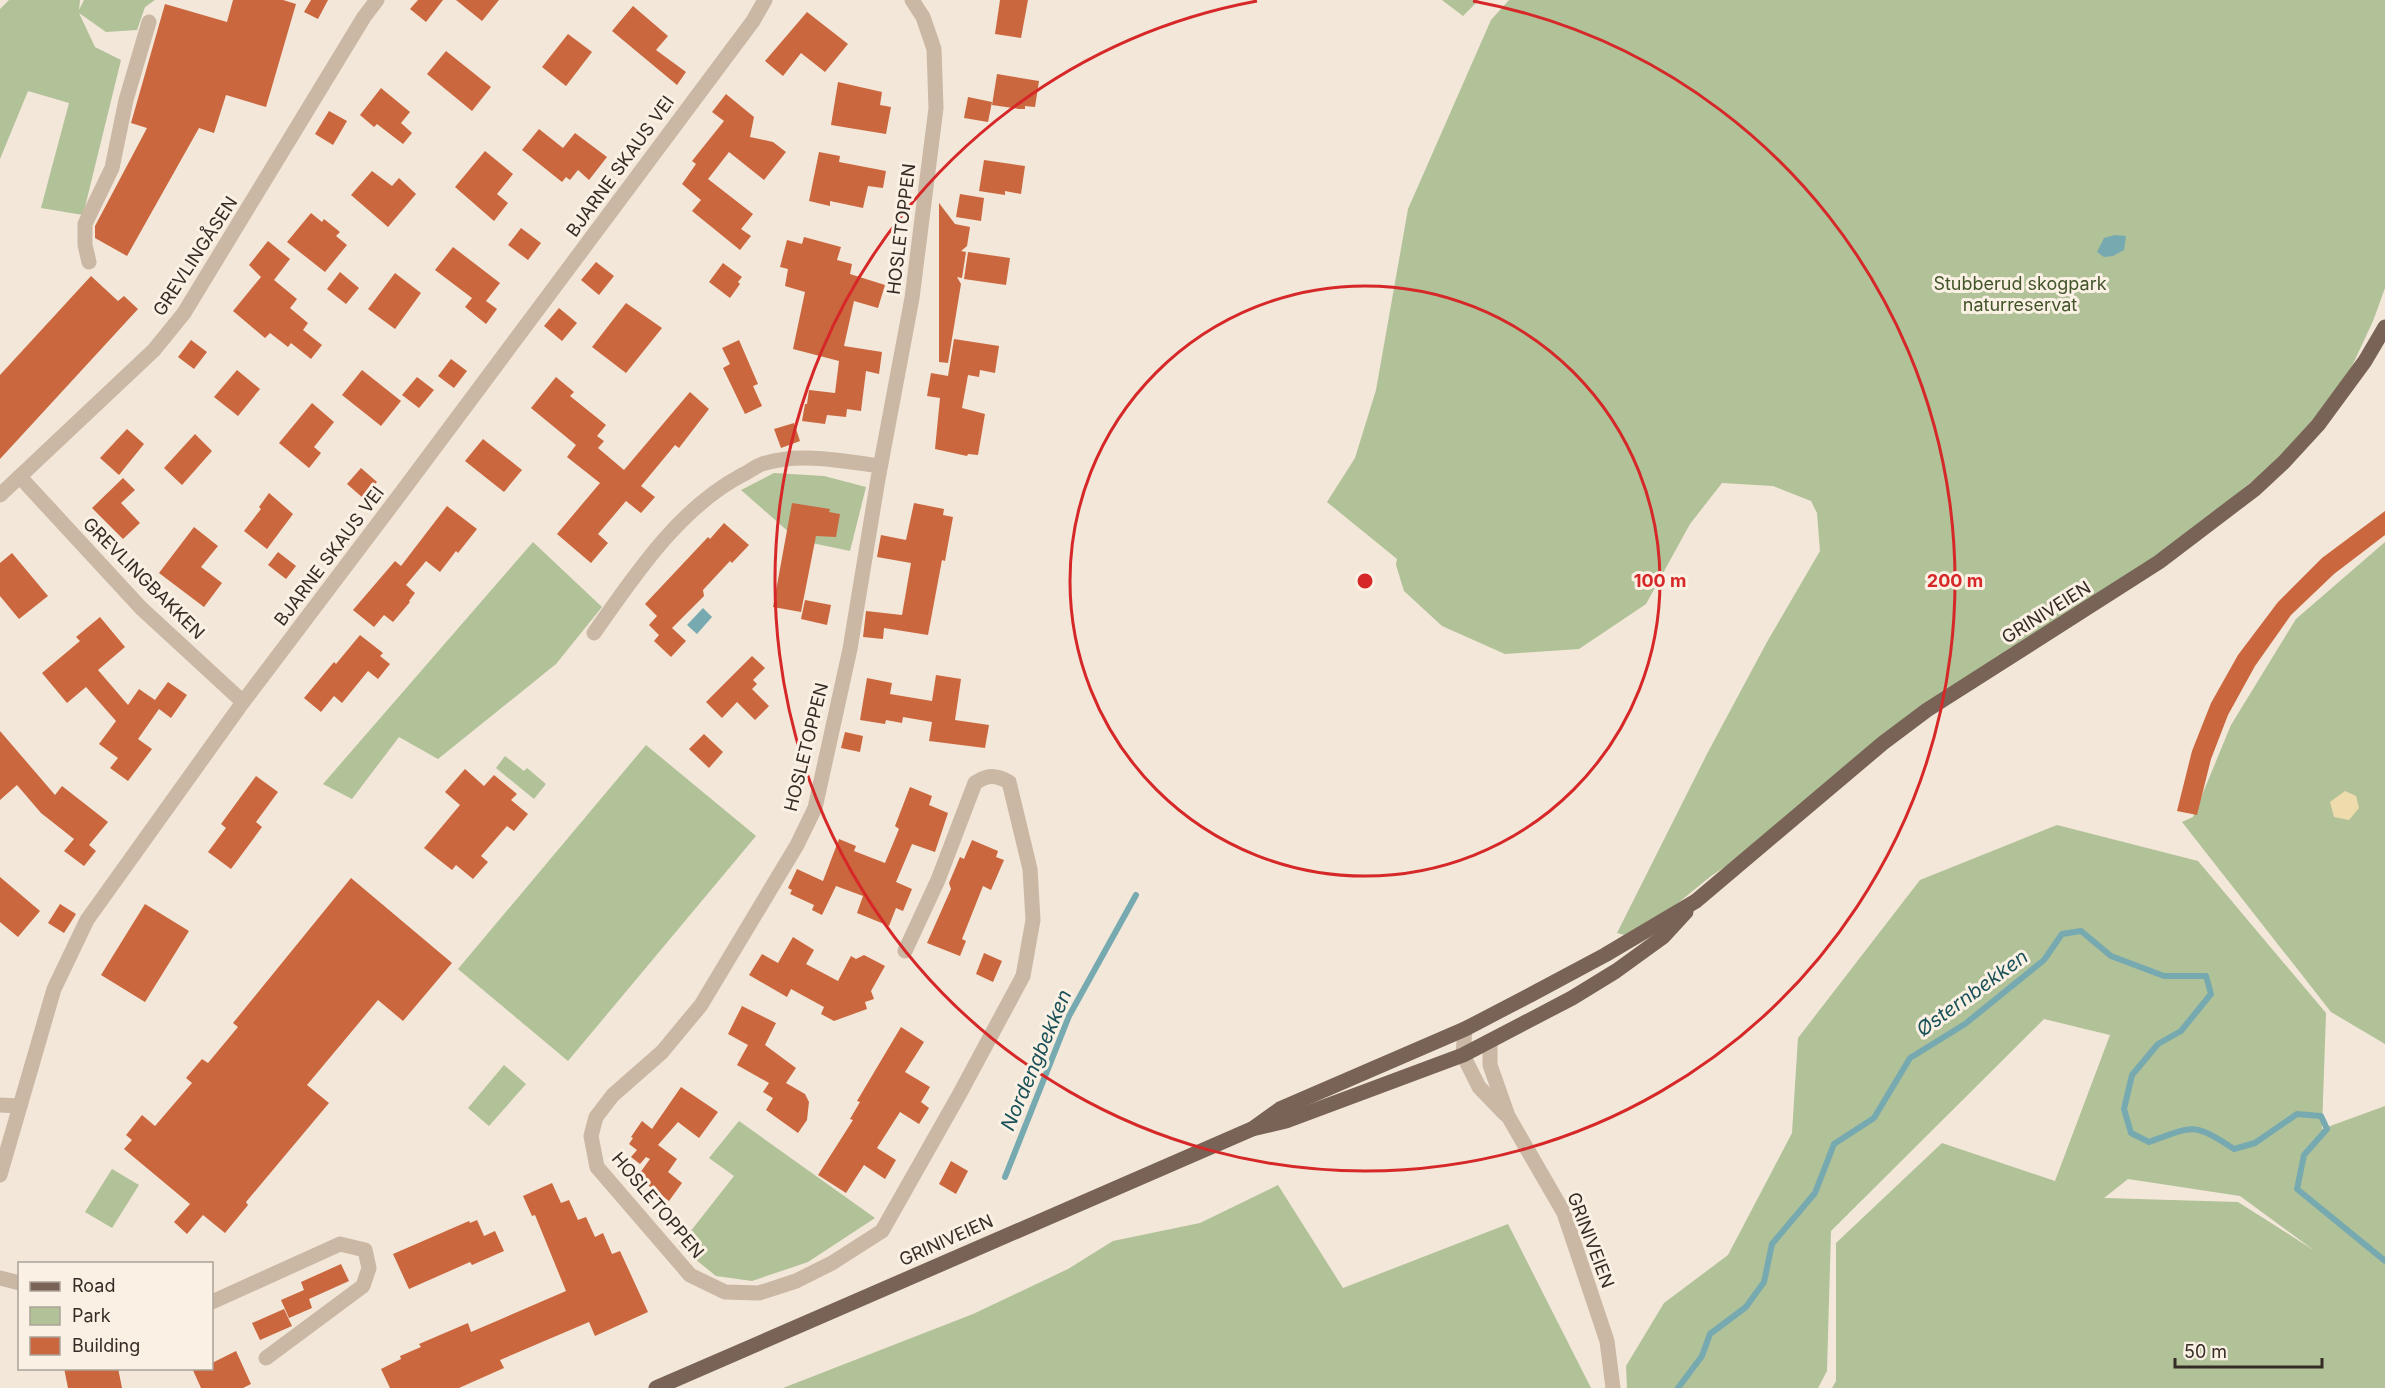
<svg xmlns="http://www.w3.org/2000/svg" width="2385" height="1388" viewBox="0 0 2385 1388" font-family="Inter,sans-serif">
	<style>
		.green { fill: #b1c198; fill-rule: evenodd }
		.sand { fill: #efdcad }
		.water { fill: #76aab0 }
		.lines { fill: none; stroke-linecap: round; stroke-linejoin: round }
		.stream { stroke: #76aab0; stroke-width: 6 }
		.building { fill: #cb673e }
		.minor { stroke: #cab7a4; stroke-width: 15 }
		.major { stroke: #786356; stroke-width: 15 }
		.ring { fill: none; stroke: #d62828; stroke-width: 3 }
		.labels { text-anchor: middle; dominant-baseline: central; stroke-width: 6; stroke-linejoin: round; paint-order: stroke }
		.street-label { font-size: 18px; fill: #352c26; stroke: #faf1e4 }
		.park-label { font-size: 18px; fill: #425429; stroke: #faf1e4 }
		.water-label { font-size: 20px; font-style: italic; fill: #1a5158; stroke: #faf1e4 }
		.centre { fill: #d62828; stroke: #faf1e4; stroke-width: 3 }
		.ring-label { font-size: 18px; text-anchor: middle; font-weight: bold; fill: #d62828; stroke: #faf1e4; stroke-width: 6; stroke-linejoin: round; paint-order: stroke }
	</style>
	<rect width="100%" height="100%" fill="#f2e7d8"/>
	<!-- green -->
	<g class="green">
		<path d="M9,0H80L79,10L84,0H155L145,7L137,30L106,32L79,13L95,47L121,60L83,215L41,208L69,103L28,91L0,159V9Z"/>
		<path d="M1442,0H1479L1463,16Z"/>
		<path d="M1509,0H2385V288L2373,321L2334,405L2297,445L2240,491L2187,540L1833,780L1746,853L1711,876L1635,938L1617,933L1708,752L1767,642L1820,551L1817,513L1811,501L1773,486L1722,483L1690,524L1646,604L1579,649L1505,654L1442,626L1404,591L1396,565L1397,559L1327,502L1355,458L1376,390L1408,209L1491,20Z"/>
		<path d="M774,473L824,476L866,487L850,551L798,540L741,490Z"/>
		<path d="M533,542L602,607L556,664L438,759L399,737L352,799L323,784Z"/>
		<path d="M2385,542V1044L2331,1012L2182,822L2193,817L2231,725L2296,619Z"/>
		<path d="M646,745L756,836L568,1061L458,969Z"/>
		<path d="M505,756L524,771L527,768L546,784L534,799L496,768Z"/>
		<path d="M2057,825L2198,861L2326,1013L2322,1129L2385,1106V1388H1832L1836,1381V1243L1942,1143L2055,1181L2110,1035L2044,1019L1831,1231L1827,1371L1818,1388H1627L1626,1366L1664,1303L1728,1255L1792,1133L1798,1038L1920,880ZM2128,1179L2240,1196L2315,1251L2238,1202L2104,1198Z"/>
		<path d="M504,1065L526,1084L489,1126L468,1108Z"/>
		<path d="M739,1121L875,1218L808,1262L752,1281L716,1276L679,1246L734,1176L709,1158Z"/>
		<path d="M112,1169L139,1185L112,1228L85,1212Z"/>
		<path d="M1278,1185L1343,1288L1508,1224L1591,1388H783L973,1314L1068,1269L1113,1241L1200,1223Z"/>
	</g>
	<!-- sand -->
	<path class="sand" d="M2345,791L2356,796L2359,808L2349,820L2334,817L2330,802Z"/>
	<!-- water -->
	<g class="water">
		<path d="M2115,235L2126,236L2124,250L2113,256L2104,257L2097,252L2104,238Z"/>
		<path d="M703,608L712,617L697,634L687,625Z"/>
	</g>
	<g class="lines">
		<!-- stream -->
		<g class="stream">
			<path d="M1005,1177L1069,1016L1136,895"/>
			<path d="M1678,1388L1702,1356L1710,1334L1746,1307L1764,1282L1772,1244L1815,1193L1834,1144L1874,1118L1910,1058L1965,1024L2044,960L2062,934L2081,931L2111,956L2164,976H2206L2211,994L2181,1031L2158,1044L2132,1075L2124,1109L2131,1133L2149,1142C2193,1126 2193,1122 2234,1149L2255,1143L2297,1114L2321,1116L2327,1129L2304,1155L2297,1189L2385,1261"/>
		</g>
	</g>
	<!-- building -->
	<g class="building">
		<path d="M233,0H283L296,4L266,107L226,95L214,133L199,128L127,256L95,238V226L147,128L131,123L165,4L227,22Z"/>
		<path d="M311,0H328L318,19L304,12Z"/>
		<path d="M418,0H443L426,22L410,9Z"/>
		<path d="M456,0H499L482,21Z"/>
		<path d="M1000,0H1028L1021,38L995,34Z"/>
		<path d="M633,6L668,36L656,50L686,72L677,85L612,31Z"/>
		<path d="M807,12L848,44L825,72L801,53L783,76L765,61Z"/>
		<path d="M568,34L592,52L566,86L542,67Z"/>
		<path d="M446,51L491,87L472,111L427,74Z"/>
		<path d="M997,74L1039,81L1035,107L1025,106V109H1019L992,105Z"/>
		<path d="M838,82L882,92L880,105L891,107L886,134L831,125Z"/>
		<path d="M381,88L410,112L401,123L412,133L403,144L377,124L374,127L360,115Z"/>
		<path d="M726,94L754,117L750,137L773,142L786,152L764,180L729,152L708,179L753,214L741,229L751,236L740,250L692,211L701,200L682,184L696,164L692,161L724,121L712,112Z"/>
		<path d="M968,97L992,102L988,122L964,118Z"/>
		<path d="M329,111L347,121L333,145L315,134Z"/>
		<path d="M539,129L563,148L575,133L607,157L589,180L578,170L570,180L566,177L562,182L522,150Z"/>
		<path d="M485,151L513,174L497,194L508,203L494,221L455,187Z"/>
		<path d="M819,152L840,156L839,162L886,171L883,188L868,186L863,208L830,201V206L809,201Z"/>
		<path d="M984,160L1025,166L1021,194L1005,191V195L979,191Z"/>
		<path d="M372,171L392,186L399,178L416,194L388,227L351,195Z"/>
		<path d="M960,194L984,198L981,221L956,217Z"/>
		<path d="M939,203L955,224L970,227L967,246L961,251L966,252L962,278L957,277L961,284L948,363L939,362Z"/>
		<path d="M311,213L322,222L324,219L340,232L336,236L347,245L325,272L287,242Z"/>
		<path d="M521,228L541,243L528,260L508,245Z"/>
		<path d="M804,237L841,247L837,260L852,264L850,274L885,285L878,308L854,301L844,346L882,352L879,374L866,371L861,411L847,409L846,417L827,415L825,424L802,421L805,404H807L809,390L835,393L839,361L793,349L805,292L785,286L788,269L780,267L787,240L802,244Z"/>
		<path d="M268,241L290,259L274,280L297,299L290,308L308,323L303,330L322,345L311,359L291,343L288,347L270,333L265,338L233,311L261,277L249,265Z"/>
		<path d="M453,247L500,283L486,301L497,309L486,324L465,307L472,298L435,270Z"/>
		<path d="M968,252L1010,258L1006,285L964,279Z"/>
		<path d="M596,262L614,276L599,295L581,280Z"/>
		<path d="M723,263L742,277L738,282L740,284L730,298L709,282Z"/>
		<path d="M340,272L359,288L346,304L327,289Z"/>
		<path d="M395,273L421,293L395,329L368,309Z"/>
		<path d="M91,276L118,301L124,296L138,309L0,459V375Z"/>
		<path d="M626,303L662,328L626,373L592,347Z"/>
		<path d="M559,308L577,323L562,341L544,326Z"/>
		<path d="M954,339L999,346L995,373L980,370L979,377L968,375L962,408L985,414L978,455L968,454L967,456L935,449L940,398L927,396L931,373L948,376Z"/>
		<path d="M191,340L207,352L194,369L178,357Z"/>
		<path d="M739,340L758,384L753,386L762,406L745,414L723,368L730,364L722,348Z"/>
		<path d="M451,359L467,371L454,388L438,376Z"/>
		<path d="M237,370L260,389L238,416L214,397Z"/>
		<path d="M362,370L401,401L381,426L342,395Z"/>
		<path d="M417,377L434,390L419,408L402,395Z"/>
		<path d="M556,377L574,392L570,396L606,425L597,436L604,441L598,448L624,470L690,392L709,409L679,448L675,445L641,486L655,497L641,513L626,501L598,534L608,543L591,563L557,534L600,483L567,457L576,445L531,408Z"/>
		<path d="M312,403L334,422L314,447L321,453L309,468L279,443Z"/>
		<path d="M794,423L800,441L781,448L774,429Z"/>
		<path d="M127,429L144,444L119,475L100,458Z"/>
		<path d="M195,434L212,451L182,485L164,468Z"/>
		<path d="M483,439L522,470L504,492L465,461Z"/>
		<path d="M361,468L377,482L363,498L347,484Z"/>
		<path d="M123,478L135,490L121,503L140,523L123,539L92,508Z"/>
		<path d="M269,493L293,514L267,549L244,531L261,509L259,507Z"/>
		<path d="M792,503L830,509L829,512L840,514L836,537L816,536L801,612L773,607Z"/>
		<path d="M914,503L944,509L943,515L953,517L945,561L942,560L928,635L884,628L883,639L863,637L866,611L902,615L911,563L877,557L881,535L906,540Z"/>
		<path d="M447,506L477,529L458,553L456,551L440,572L426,561L406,585L415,593L409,601L410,602L393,622L384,615L374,627L353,610L395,561L401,566Z"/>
		<path d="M2385,511V535L2334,574L2291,615L2255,666L2228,715L2211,759L2197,815L2177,811L2192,751L2211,703L2238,655L2278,602L2322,558Z"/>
		<path d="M724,523L749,545L732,563L730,561L703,590L704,596L672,628L686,641L671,657L654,641L659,635L649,625L657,616L645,604L708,537L710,539Z"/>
		<path d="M194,527L218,546L201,567L222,583L204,607L159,573Z"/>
		<path d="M278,552L296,566L286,579L268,565Z"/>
		<path d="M12,553L48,596L19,619L0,596V563Z"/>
		<path d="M805,600L831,605L827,625L801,619Z"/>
		<path d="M100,617L125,647L98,670L128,705L139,689L155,700L168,682L187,695L171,718L159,709L138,739L152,749L128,781L110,768L118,758L99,744L116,721L86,687L67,703L42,673L80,641L76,637Z"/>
		<path d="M360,635L383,653L380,656L390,664L378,679L368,671L342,703L334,696L321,712L304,698L334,662L336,664Z"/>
		<path d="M752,656L765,668L753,680L757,684L752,689L769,706L755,720L737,702L722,718L706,702Z"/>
		<path d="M936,675L961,679L955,720L989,725L985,748L929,741L932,722L903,717L902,723L886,720L885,724L860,720L867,678L892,683L890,694L932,701Z"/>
		<path d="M0,731L55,795L62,786L108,822L89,845L96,851L84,866L64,851L74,839L41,813L17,785L0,800Z"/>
		<path d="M845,732L863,736L860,752L841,748Z"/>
		<path d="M704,734L723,752L709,768L689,749Z"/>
		<path d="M465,769L484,786L494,775L517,794L511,800L528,814L514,831L507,826L481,856L488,862L473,879L456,865L452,870L424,848L460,805L445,792Z"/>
		<path d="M256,776L278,792L256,822L262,827L231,869L208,852L226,828L221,824Z"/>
		<path d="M910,787L932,796L929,805L948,813L935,852L912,844L896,882L912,889L903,911L896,908L889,926L857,913L863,896L836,886L822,915L812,910L814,905L790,894L792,890L788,888L797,869L823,881L839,839L856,846L854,851L885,863L899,829L895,826Z"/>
		<path d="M972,840L998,851L996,857L1004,860L991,890L983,886L962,939L966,941L960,956L927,943L951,889L949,883L960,857L964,859Z"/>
		<path d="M0,877L40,911L18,937L0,922Z"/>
		<path d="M351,878L452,963L403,1021L378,1000L307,1085L329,1103L246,1202L248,1205L225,1233L203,1215L187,1234L174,1222L190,1204L124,1149L132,1140L126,1135L142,1115L155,1126L192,1083L186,1078L202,1059L208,1063L238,1027L233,1023Z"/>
		<path d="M60,904L76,914L64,933L48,923Z"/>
		<path d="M145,904L189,931L145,1002L101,975Z"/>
		<path d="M793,937L814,950L806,964L838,981L851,956L856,959L864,955L885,966L871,991L874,999L865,1002L867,1009L834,1021L821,1014L824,1007L791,989L787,997L749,975L762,954L778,963Z"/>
		<path d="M984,953L1002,961L993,982L976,974Z"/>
		<path d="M742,1006L776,1023L765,1045L796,1068L786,1083L805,1094L809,1102L807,1120L798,1133L766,1110L773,1098L763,1092L769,1083L737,1065L748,1045L728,1034Z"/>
		<path d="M901,1027L924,1042L905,1072L930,1087L921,1102L929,1108L919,1124L900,1112L877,1148L896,1160L885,1179L864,1165L846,1193L818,1175L853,1120L850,1119L860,1102L857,1101Z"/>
		<path d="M681,1087L718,1112L699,1138L678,1122L658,1145L677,1159L668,1172L682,1183L669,1201L637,1177L650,1159L646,1157L640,1164L631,1157L637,1150L629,1144L633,1138L631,1137L642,1121L652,1129Z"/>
		<path d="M951,1161L968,1171L956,1194L939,1184Z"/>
		<path d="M552,1183L561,1203L569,1200L578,1220L586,1217L595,1237L603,1233L612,1254L620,1251L648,1312L595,1336L589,1322L500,1360L504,1368L459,1388H390L381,1369L401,1359L400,1356L421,1347L419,1344L468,1323L471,1332L566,1291L535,1215L532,1216L523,1196Z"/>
		<path d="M477,1220L484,1236L495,1231L504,1251L472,1265L470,1262L409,1289L393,1254L469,1221L470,1223Z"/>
		<path d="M341,1264L349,1281L309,1299L312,1308L289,1318L281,1300L304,1290L301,1282Z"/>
		<path d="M284,1309L292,1326L260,1340L252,1323Z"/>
		<path d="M236,1351L251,1384L243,1388H201L192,1368H212V1363Z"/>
		<path d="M64,1368H118L122,1388H68Z"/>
	</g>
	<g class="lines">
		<!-- minor -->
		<g class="minor">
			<path d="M89,262L85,245V224L112,168L126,100L149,22"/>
			<path d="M21,478L141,608L243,702"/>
			<path d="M0,495L154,350L184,313L364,17L377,0"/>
			<path d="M594,633C635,575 678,509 742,475C749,472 756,466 762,464C799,452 843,461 880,466"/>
			<path d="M905,951L938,880L975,783C988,774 996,775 1009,782L1030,869L1033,920L1023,976L959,1095L882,1231L832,1263L796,1281L759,1293L725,1292L690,1275L597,1167L591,1136L596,1117L613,1095L662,1052L701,1005L797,845L815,808L850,649L878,479L912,298L936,108L934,49L923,17L912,0"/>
			<path d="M1465,1029L1463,1055L1479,1087L1505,1114"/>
			<path d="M1490,1041V1065L1508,1116L1564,1213L1607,1341L1613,1388"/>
			<path d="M0,1105L20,1106"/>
			<path d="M0,1175L54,989L87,920L243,702L401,493L753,21L765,0"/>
			<path d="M0,1278L20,1283"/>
			<path d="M212,1302L340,1244L365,1250L369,1268L363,1286L266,1358"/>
		</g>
		<!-- major -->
		<g class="major">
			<path d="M1252,1129L1280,1109L1465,1029L1534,993L1605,955L1696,901L1883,743L1927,710L2159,562L2255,489L2284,462L2318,425L2365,361L2385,327"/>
			<path d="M656,1388L1252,1129L1286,1121L1463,1055L1572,998L1616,971L1663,937L1686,912"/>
		</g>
	</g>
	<!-- distance rings -->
	<g class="ring">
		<circle cx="1365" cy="581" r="295"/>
		<path d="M1473 1A590 590 0 1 1 1257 1"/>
	</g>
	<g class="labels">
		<!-- street labels -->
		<g class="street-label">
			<text transform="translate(620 166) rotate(-54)">BJARNE SKAUS VEI</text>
			<text transform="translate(901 229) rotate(-83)">HOSLETOPPEN</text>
			<text transform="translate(195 256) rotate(-57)">GREVLINGÅSEN</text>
			<text transform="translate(329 556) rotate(-53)">BJARNE SKAUS VEI</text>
			<text transform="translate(144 578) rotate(45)">GREVLINGBAKKEN</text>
			<text transform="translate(2046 612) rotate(-32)">GRINIVEIEN</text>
			<text transform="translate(806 747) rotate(-76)">HOSLETOPPEN</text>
			<text transform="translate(658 1205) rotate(50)">HOSLETOPPEN</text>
			<text transform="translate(946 1240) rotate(-24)">GRINIVEIEN</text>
			<text transform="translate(1591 1240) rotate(69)">GRINIVEIEN</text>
		</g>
		<!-- park labels -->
		<g class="park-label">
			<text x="2020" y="283">Stubberud skogpark<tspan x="2020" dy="21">naturreservat</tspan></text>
		</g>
		<!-- water labels -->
		<g class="water-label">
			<text transform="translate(1972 993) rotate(-36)">Østernbekken</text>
			<text transform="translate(1036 1060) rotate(-67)">Nordengbekken</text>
		</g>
	</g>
	<circle cx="1365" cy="581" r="9" class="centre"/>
	<g class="ring-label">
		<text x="1660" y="587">100 m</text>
		<text x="1955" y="587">200 m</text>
	</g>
	<!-- legend -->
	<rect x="18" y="1262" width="195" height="108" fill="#faf1e4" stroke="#aba298" stroke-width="1.5"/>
	<rect x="30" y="1282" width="30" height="9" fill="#786356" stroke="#aba298" stroke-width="1.5"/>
	<text x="72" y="1292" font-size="18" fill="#352c26">Road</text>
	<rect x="30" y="1307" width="30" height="18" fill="#b1c198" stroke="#aba298" stroke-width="1.5"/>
	<text x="72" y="1322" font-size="18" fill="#352c26">Park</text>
	<rect x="30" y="1337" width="30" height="18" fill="#cb673e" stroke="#aba298" stroke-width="1.5"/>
	<text x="72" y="1352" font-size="18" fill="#352c26">Building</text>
	<!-- scale -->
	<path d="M2175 1358v9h147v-9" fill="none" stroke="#352c26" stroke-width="3"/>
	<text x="2184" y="1358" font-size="18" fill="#352c26" stroke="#faf1e4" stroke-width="4.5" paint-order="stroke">50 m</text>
</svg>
